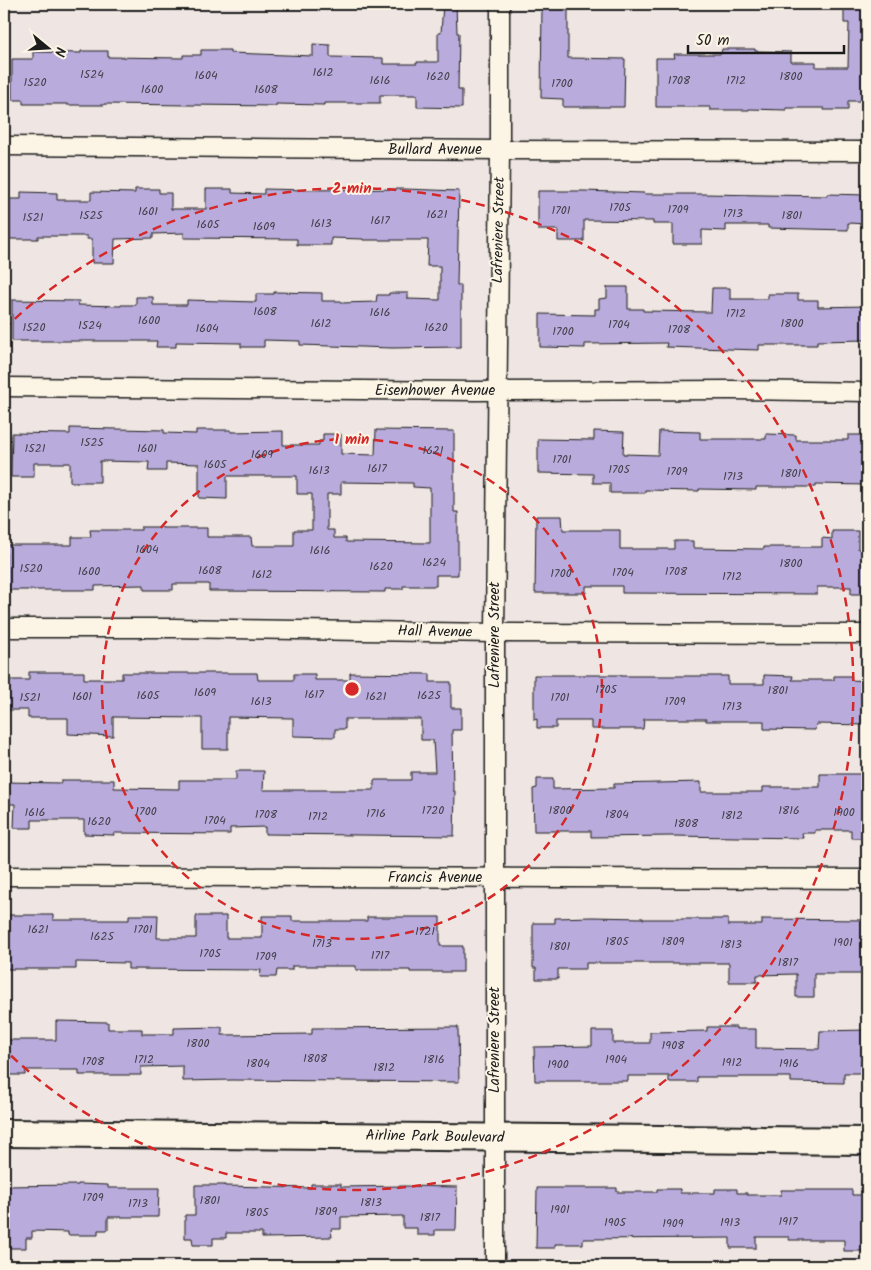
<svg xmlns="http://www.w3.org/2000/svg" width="871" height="1270" viewBox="0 0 871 1270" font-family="Kalam,sans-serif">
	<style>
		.building { fill: #b9acdc; stroke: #1c1c1c; fill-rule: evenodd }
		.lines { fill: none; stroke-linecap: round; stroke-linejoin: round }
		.street-casing { stroke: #1c1c1c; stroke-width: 21 }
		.secondary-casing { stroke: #1c1c1c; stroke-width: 30 }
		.street { stroke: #fcf5e5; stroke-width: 18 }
		.secondary { stroke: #fcf5e5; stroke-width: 26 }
		.ring { fill: none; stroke: #d62828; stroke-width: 2.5; stroke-dasharray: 9 6 }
		.labels { text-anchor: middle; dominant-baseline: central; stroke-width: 4; stroke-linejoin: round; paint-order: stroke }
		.number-label { font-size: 12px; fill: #43404c }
		.street-label { font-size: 15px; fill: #1c1c1c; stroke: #fcf5e5 }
		.centre { fill: #d62828; stroke: #fcf5e5; stroke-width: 2.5 }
		.ring-label { font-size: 15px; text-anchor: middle; font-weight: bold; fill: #d62828; stroke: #fcf5e5; stroke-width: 4; stroke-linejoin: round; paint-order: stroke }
	</style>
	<rect width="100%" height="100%" fill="#efe6e3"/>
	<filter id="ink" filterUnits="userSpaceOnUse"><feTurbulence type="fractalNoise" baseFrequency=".02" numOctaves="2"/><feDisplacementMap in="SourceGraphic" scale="10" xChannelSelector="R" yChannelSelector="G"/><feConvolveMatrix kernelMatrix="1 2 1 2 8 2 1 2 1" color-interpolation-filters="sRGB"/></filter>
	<g filter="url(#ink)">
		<!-- building -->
		<g class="building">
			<path d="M443,4H456L457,33H459L458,90H462V108L417,107V95H380V103H324V105L276,104V106L104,104V105H67V104H23V100H12V59H33V52L81,53V51H108V57L183,58V55H201V50H230V53L313,56V44L330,45V57L383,58V64H417V62H438V33H441Z"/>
			<path d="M542,4H568V58L625,59L624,107H563V99L541,98Z"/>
			<path d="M844,4H867V75H866V101H848V110H824V108H786V110L749,109V110H710V107H656V58H675L674,54H721L722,49H755V51L791,52V62H816V67H848L849,23H844Z"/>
			<path d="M135,189H159V193H171V209H206V189H232V193L264,194V189L308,190L405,189L459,191L457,285H461V347L392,348L300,345V341L264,340V347H241V343L176,342V347H156L157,341H12V300L79,301L78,305L121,306V305H136V297H153V305H187V300L256,302V294H274V292L322,293V301H341V303L376,302L377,295H389V293H408V299L440,300V266H427L428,240H363V239L331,238V245H297V239L184,238V233L153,234V238L115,239L114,263H92V239H87V236H38V239H10V199H21V192L57,193V200H91V192L135,193Z"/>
			<path d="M538,191H584L644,193V194H702L827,196V194L867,195V224L848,223V230L768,228V225H726V231L702,230V244H673V224H653V221L584,220V241H558V230H538Z"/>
			<path d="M607,287H628V309H643V311L711,312L712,288H730V299H768V294H798V300H818V307L867,306V340L817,341V345H759V350L666,347L667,343L585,344V348L540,347V314L595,315V309H599V299L607,298Z"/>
			<path d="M70,428L164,430V433L196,434V430H231V432L283,431V445H319V441H323V434H341V454L375,455L376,430L454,431V512H458V575H436V586H403V589H385V592L209,591V584H173V590H144V585L95,586V590H6V545H72V537H91L90,530H141V527H162V528H207V537H251L252,546H294V530H312V494H297V476H227V499L199,498V464L166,463V471H148L149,462L100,461V482H70V463H34V477H11L12,433L70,434ZM341,482L413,483V487L430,488V543L346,542V538H334V530H327V494H341Z"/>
			<path d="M594,431L624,432L623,454L658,455L659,431L700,432V439H766V434L796,435V440H848V435H867V485L816,484V487H756V490L699,489V491L645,490V493H610V483H593V474L538,473V439L594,440Z"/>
			<path d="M536,516H562L563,530H620V549H674V541H693V548L764,549V547H822V538L832,539V531H858V549L867,550V594H851V587H817V594L622,593V586H586V593H535Z"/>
			<path d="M29,672H84V679H122V673H257L258,680H294V674H315V680H350V673L430,674V682H451V708H461V730H452L453,791H455L454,836L265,834V827L230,828V834L114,833V835L84,834V820H32V828H14L15,804H5V782L61,783V780H114V788L179,789V780H236V771H264L263,790H374V780H411V772H435L433,740H421V719H345V729H335V737L293,736V718L228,717V749H202V718L113,717V736L68,734V718H28V710H5V680H29Z"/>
			<path d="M534,675H621V676H728V684H764V675L793,676L792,680H834V676H851V680L867,681V725L816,724L815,730L764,729V721H706V719H644L643,729H591V721H556V728H537V719L534,720Z"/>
			<path d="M820,774H866L867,838H851V830H815V833H802L803,838L672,836L591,837V831H534L533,789L537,788V779H553V789L614,788V784L701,782V792H763V787H820Z"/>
			<path d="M4,915H53V920H129V915H158L157,938H196V916H226V938H262V916H292V921H367V917H440V946H463V972H410V970H356V966H292V970H277L276,977H260L261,970L128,969V963L76,962V969H4Z"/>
			<path d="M591,917L643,918V919H728V925H762V919L867,920V965H864V974H814V997H796V974L757,975V982H729V963H586V969H558V979H536V968H533V923H555V918Z"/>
			<path d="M56,1021L108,1022V1029H142V1034H174V1028L222,1027V1035L312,1034V1028L458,1027L459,1082L232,1080L183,1081V1066L141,1067V1075H79V1070H26L25,1075H4V1040H56Z"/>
			<path d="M707,1027H736V1029H756V1048L819,1049L820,1031L867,1030V1060H861V1073H844V1083L791,1082V1077H697V1082H669V1076H628V1081H535L534,1047L592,1046V1031H613V1043H650V1032L707,1031Z"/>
			<path d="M78,1184L108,1185V1188H159L158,1217H108V1230H98V1235H68V1232L32,1231V1238H26V1248H4V1186L78,1185Z"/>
			<path d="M311,1184H341V1187L404,1186L457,1187L456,1230H435V1235H417V1228H403V1216L341,1217V1229H331L332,1237L262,1238V1233H226V1238H213V1245H193L192,1238H185V1215H195V1185H225V1186L311,1188Z"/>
			<path d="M537,1188H617V1192H657V1189H680V1193H715V1189H737V1193H747V1195H781V1190H852V1195H867V1251H844V1240H789V1237H756V1248H730V1238L583,1239V1244H555V1248H536Z"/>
		</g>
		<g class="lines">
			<!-- street casing -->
			<g class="street-casing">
				<g id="street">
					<path d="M4,146L500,150L867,151"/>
					<path d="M4,387L475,391L731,390L867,392"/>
					<path d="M4,628H173L495,633L867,634"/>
					<path d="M4,876L867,879"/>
					<path d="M495,1266V633L500,150V4"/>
				</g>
			</g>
			<!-- secondary casing -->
			<g class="secondary-casing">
				<path id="secondary" d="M4,1133L867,1141"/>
			</g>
			<!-- street -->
			<use href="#street" class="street"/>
			<!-- secondary -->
			<use href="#secondary" class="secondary"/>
		</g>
	</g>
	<!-- distance rings -->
	<g class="ring">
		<circle cx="352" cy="689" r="250"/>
		<path d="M4 329A501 501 0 1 1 4 1049"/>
	</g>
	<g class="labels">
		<!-- number labels -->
		<g class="number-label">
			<text x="323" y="72">1612</text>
			<text x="92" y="74">1524</text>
			<text x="206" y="75">1604</text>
			<text x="438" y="76">1620</text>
			<text x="791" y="76">1800</text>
			<text x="380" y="80">1616</text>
			<text x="679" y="80">1708</text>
			<text x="736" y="80">1712</text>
			<text x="35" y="82">1520</text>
			<text x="562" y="83">1700</text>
			<text x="152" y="89">1600</text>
			<text x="266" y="89">1608</text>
			<text x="620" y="207">1705</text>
			<text x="678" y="209">1709</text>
			<text x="561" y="210">1701</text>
			<text x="148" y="211">1601</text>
			<text x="733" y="213">1713</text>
			<text x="437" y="214">1621</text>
			<text x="91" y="215">1525</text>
			<text x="792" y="215">1801</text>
			<text x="33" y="217">1521</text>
			<text x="380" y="220">1617</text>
			<text x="321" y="223">1613</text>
			<text x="208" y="224">1605</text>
			<text x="264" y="226">1609</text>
			<text x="265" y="311">1608</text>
			<text x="380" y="312">1616</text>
			<text x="736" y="313">1712</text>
			<text x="149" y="320">1600</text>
			<text x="321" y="323">1612</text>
			<text x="792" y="323">1800</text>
			<text x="619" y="324">1704</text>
			<text x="90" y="325">1524</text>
			<text x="34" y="327">1520</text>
			<text x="436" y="327">1620</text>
			<text x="207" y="328">1604</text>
			<text x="679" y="329">1708</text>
			<text x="563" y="331">1700</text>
			<text x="92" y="442">1525</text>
			<text x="35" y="448">1521</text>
			<text x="147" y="448">1601</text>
			<text x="433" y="450">1621</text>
			<text x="262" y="454">1609</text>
			<text x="562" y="459">1701</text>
			<text x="215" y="464">1605</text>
			<text x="377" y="468">1617</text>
			<text x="619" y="469">1705</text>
			<text x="319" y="470">1613</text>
			<text x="677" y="471">1709</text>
			<text x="791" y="473">1801</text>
			<text x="733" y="476">1713</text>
			<text x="147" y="549">1604</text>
			<text x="320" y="550">1616</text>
			<text x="434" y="562">1624</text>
			<text x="791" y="563">1800</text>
			<text x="381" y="566">1620</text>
			<text x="31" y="568">1520</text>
			<text x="210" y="570">1608</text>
			<text x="89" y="571">1600</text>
			<text x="676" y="571">1708</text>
			<text x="623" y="572">1704</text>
			<text x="561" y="573">1700</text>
			<text x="262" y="574">1612</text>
			<text x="732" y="576">1712</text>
			<text x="606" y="689">1705</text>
			<text x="778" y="690">1801</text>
			<text x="205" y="692">1609</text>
			<text x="314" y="694">1617</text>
			<text x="148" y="695">1605</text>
			<text x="429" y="695">1625</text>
			<text x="82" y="696">1601</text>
			<text x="376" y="696">1621</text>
			<text x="30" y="697">1521</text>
			<text x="560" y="697">1701</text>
			<text x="261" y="701">1613</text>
			<text x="675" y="701">1709</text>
			<text x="732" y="706">1713</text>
			<text x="433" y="810">1720</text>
			<text x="560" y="810">1800</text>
			<text x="789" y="810">1816</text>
			<text x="146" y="811">1700</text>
			<text x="35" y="812">1616</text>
			<text x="844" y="812">1900</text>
			<text x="376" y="813">1716</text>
			<text x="266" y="814">1708</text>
			<text x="617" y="814">1804</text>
			<text x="732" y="815">1812</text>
			<text x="318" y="816">1712</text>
			<text x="215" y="820">1704</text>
			<text x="99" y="821">1620</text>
			<text x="686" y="823">1808</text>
			<text x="38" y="929">1621</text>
			<text x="143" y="929">1701</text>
			<text x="425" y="931">1721</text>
			<text x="102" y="936">1625</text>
			<text x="617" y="941">1805</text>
			<text x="673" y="941">1809</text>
			<text x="843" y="942">1901</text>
			<text x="322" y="943">1713</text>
			<text x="731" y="944">1813</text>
			<text x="560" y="946">1801</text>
			<text x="210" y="953">1705</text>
			<text x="380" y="955">1717</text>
			<text x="266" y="956">1709</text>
			<text x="788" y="962">1817</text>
			<text x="198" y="1043">1800</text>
			<text x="673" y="1045">1908</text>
			<text x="315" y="1058">1808</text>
			<text x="144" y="1059">1712</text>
			<text x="434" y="1059">1816</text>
			<text x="616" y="1059">1904</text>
			<text x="93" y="1061">1708</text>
			<text x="732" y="1062">1912</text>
			<text x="258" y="1063">1804</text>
			<text x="789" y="1063">1916</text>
			<text x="558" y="1064">1900</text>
			<text x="384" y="1067">1812</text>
			<text x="93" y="1197">1709</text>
			<text x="210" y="1200">1801</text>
			<text x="371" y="1202">1813</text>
			<text x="138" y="1203">1713</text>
			<text x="560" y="1209">1901</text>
			<text x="326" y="1211">1809</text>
			<text x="257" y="1212">1805</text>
			<text x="430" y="1217">1817</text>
			<text x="788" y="1221">1917</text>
			<text x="615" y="1222">1905</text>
			<text x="730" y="1222">1913</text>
			<text x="673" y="1223">1909</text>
		</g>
		<!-- street labels -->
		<g class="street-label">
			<text x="435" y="150">Bullard Avenue</text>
			<text transform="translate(499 230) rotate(-89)">Lafreniere Street</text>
			<text x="435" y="391">Eisenhower Avenue</text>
			<text transform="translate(435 632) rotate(1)">Hall Avenue</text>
			<text transform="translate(495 635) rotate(-90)">Lafreniere Street</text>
			<text x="435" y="878">Francis Avenue</text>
			<text transform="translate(495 1040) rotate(-90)">Lafreniere Street</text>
			<text transform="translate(435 1137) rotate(1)">Airline Park Boulevard</text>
		</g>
	</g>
	<circle cx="352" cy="689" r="8" class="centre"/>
	<g class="ring-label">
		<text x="352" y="193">2 min</text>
		<text x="352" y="444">1 min</text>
	</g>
	<!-- margin -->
	<rect width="871" height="1270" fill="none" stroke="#fcf5e5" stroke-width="20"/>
	<rect x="10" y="10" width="851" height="1250" fill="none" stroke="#1c1c1c" stroke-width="2" filter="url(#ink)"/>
	<!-- north arrow -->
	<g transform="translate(48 48) rotate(108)" stroke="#fcf5e5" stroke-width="4" paint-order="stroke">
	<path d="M0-4L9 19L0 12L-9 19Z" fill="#1c1c1c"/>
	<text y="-8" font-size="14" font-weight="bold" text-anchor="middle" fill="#1c1c1c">N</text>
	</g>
	<!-- scale -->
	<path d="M688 45v8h156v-8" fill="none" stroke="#1c1c1c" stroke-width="2.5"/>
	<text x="696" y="45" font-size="15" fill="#1c1c1c" stroke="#fcf5e5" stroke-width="4" paint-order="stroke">50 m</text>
</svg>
